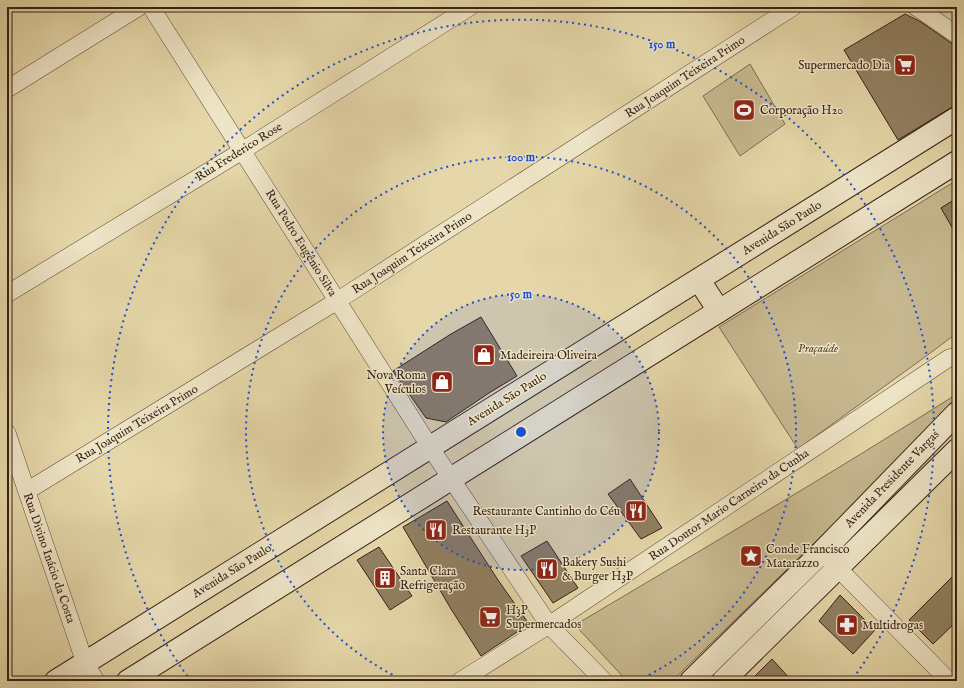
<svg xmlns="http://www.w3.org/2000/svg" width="964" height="688" viewBox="0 0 964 688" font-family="'IM FELL English',serif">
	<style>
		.green { fill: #c7b890; stroke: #7e6c52 }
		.building { fill: #918062; stroke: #352115 }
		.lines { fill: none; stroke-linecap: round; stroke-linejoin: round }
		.minor-casing { stroke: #614e3a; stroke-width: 18 }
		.secondary-casing { stroke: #352115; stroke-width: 24 }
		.minor { stroke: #eee5c7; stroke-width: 17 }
		.secondary { stroke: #eee5c7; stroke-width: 22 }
		.ring { fill: none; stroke: #1d4ed8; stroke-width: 2; stroke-dasharray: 2 4 }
		.labels { text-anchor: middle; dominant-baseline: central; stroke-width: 3; stroke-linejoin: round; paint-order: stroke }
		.poi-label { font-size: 12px; fill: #352115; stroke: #eee5c7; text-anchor: start }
		.street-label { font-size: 12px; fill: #352115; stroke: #eee5c7 }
		.park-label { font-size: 12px; font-style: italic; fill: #5a4734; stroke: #eee5c7 }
		.centre { fill: #1d4ed8; stroke: #eee5c7; stroke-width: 2 }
		.ring-label { font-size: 12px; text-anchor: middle; font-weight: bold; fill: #1d4ed8; stroke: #eee5c7; stroke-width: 3; stroke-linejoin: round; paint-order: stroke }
	</style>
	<rect width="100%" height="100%" fill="#e5d7a9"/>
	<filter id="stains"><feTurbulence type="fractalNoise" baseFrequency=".005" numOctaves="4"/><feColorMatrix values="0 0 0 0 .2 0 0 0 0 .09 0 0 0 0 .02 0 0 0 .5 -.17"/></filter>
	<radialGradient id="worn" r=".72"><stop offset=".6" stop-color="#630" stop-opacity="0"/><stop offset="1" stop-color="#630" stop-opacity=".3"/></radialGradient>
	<!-- green -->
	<g class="green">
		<path d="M750,64L785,124L740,156L703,96Z"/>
		<path d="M957,180V333L929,354L798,449L719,327Z"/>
		<path d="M957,394V404L952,409L672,681H627L575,625C703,549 831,474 957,394Z"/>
	</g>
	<!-- building -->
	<g class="building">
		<path d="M905,14L921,22L951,43L957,45V104L898,140L844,50Z"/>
		<path d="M957,198V236L941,208Z"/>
		<path d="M481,317L517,376L489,393L446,422L426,418L393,371L451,334Z"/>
		<path d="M630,479L662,528L641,539L608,494Z"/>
		<path d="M447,501L498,580L529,624L481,656L451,609L403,527Z"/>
		<path d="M547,541L578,588L553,603L521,556Z"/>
		<path d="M379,547L412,596L390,610L357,560Z"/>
		<path d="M957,572V621L933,644L909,620Z"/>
		<path d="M840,595L875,630L853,654L819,621Z"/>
		<path d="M772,659L792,681H750Z"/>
	</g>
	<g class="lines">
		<!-- minor casing -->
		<g class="minor-casing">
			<g id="minor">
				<path d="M151,7L430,447L549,625L604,681"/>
				<path d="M916,7L957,35"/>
				<path d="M7,89L139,7"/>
				<path d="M7,294L242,151L470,7"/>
				<path d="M7,433L85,663L96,681"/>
				<path d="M27,491L337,301L793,7"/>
				<path d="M822,552L949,681"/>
				<path d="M460,681L549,625L949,358L957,356"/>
			</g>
		</g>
		<!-- secondary casing -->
		<g class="secondary-casing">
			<g id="secondary">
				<path d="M699,280L719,311"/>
				<path d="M56,681L957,118"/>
				<path d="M128,681L957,162"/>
				<path d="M691,681L822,552L957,413"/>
				<path d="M723,681L957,450"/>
			</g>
		</g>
		<!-- minor -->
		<use href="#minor" class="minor"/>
		<!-- secondary -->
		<use href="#secondary" class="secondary"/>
	</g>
	<!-- distance rings -->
	<circle cx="521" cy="432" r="138" fill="#1d4ed8" fill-opacity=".12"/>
	<g class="ring">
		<circle cx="521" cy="432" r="138"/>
		<path d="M403 680A275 275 0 1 1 639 680"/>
		<path d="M191 681A413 413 0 1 1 851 681"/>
	</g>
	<!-- icons -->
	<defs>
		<g id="supermarket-square" transform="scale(1.15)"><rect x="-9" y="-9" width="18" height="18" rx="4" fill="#8f2418" stroke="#eee5c7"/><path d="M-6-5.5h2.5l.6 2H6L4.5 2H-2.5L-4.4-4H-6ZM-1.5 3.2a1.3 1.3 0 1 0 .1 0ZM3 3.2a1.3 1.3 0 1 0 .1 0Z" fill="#fff"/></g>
		<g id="stadium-square" transform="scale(1.15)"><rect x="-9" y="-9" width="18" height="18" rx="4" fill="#8f2418" stroke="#eee5c7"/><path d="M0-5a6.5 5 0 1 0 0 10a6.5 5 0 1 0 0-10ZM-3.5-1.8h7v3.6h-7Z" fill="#fff"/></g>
		<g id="shop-square" transform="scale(1.15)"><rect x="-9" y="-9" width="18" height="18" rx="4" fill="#8f2418" stroke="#eee5c7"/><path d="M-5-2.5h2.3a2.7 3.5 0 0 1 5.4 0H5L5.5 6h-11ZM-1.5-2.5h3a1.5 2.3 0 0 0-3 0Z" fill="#fff"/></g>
		<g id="restaurant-square" transform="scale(1.15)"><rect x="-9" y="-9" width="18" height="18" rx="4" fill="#8f2418" stroke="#eee5c7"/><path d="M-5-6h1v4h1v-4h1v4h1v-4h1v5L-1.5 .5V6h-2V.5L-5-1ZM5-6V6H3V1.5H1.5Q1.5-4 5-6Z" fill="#fff"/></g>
		<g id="sight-square" transform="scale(1.15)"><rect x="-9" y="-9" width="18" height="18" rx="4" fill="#8f2418" stroke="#eee5c7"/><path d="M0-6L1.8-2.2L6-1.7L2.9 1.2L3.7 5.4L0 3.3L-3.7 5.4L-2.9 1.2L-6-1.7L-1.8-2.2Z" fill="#fff"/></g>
		<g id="building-square" transform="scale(1.15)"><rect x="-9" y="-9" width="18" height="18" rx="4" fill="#8f2418" stroke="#eee5c7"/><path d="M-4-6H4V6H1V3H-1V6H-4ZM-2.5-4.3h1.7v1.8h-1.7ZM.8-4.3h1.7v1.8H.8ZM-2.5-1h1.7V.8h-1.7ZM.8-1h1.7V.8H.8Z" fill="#fff"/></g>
		<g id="pharmacy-square" transform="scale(1.15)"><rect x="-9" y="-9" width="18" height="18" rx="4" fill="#8f2418" stroke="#eee5c7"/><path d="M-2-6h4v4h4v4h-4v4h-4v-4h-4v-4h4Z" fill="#fff"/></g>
	</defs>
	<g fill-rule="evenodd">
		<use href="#supermarket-square" x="905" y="65"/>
		<use href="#stadium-square" x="744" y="110"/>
		<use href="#shop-square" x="484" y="355"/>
		<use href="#shop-square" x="442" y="382"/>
		<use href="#restaurant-square" x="636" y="511"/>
		<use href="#restaurant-square" x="436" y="530"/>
		<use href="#sight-square" x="751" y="556"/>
		<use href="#restaurant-square" x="547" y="569"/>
		<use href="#building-square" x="385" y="578"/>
		<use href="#supermarket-square" x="490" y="617"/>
		<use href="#pharmacy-square" x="847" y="625"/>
	</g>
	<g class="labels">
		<!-- poi labels -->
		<g class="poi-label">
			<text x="890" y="65" text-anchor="end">Supermercado Dia</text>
			<text x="760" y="110">Corporação H20</text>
			<text x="500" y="355">Madeireira Oliveira</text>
			<text x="426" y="375" text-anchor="end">Nova Roma<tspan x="426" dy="14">Veículos</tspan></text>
			<text x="620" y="511" text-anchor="end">Restaurante Cantinho do Céu</text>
			<text x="452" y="530">Restaurante H3P</text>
			<text x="766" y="549">Conde Francisco<tspan x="766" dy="14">Matarazzo</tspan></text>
			<text x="562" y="562">Bakery Sushi<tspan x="562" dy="14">&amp; Burger H3P</tspan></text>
			<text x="400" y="571">Santa Clara<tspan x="400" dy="14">Refrigeração</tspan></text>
			<text x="506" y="610">H3P<tspan x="506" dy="14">Supermercados</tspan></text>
			<text x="862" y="625">Multidrogas</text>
		</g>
		<!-- street labels -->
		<g class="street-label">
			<text transform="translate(685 77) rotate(-33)">Rua Joaquim Teixeira Primo</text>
			<text transform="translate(239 152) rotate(-32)">Rua Frederico Rose</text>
			<text transform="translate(782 228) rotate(-32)">Avenida São Paulo</text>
			<text transform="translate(301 243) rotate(58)">Rua Pedro Eugênio Silva</text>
			<text transform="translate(412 253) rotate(-33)">Rua Joaquim Teixeira Primo</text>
			<text transform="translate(507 399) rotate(-32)">Avenida São Paulo</text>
			<text transform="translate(137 424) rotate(-31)">Rua Joaquim Teixeira Primo</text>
			<text transform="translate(892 479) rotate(-46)">Avenida Presidente Vargas</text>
			<text transform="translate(729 505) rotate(-34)">Rua Doutor Mario Carneiro da Cunha</text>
			<text transform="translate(49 558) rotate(71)">Rua Divino Inácio da Costa</text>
			<text transform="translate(232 571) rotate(-32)">Avenida São Paulo</text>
		</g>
		<!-- park labels -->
		<g class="park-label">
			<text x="818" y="348">Praçaúde</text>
		</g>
	</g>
	<circle cx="521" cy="432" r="6" class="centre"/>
	<g class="ring-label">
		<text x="662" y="48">150 m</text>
		<text x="521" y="161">100 m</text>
		<text x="521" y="298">50 m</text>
	</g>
	<!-- margin -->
	<rect width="964" height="688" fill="none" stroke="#e5d7a9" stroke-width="24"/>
	<rect x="8" y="8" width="948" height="672" fill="none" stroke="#352115" stroke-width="2"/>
	<rect x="12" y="12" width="940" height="664" fill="none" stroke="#352115"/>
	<rect width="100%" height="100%" filter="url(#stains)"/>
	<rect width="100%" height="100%" fill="url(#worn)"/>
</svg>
